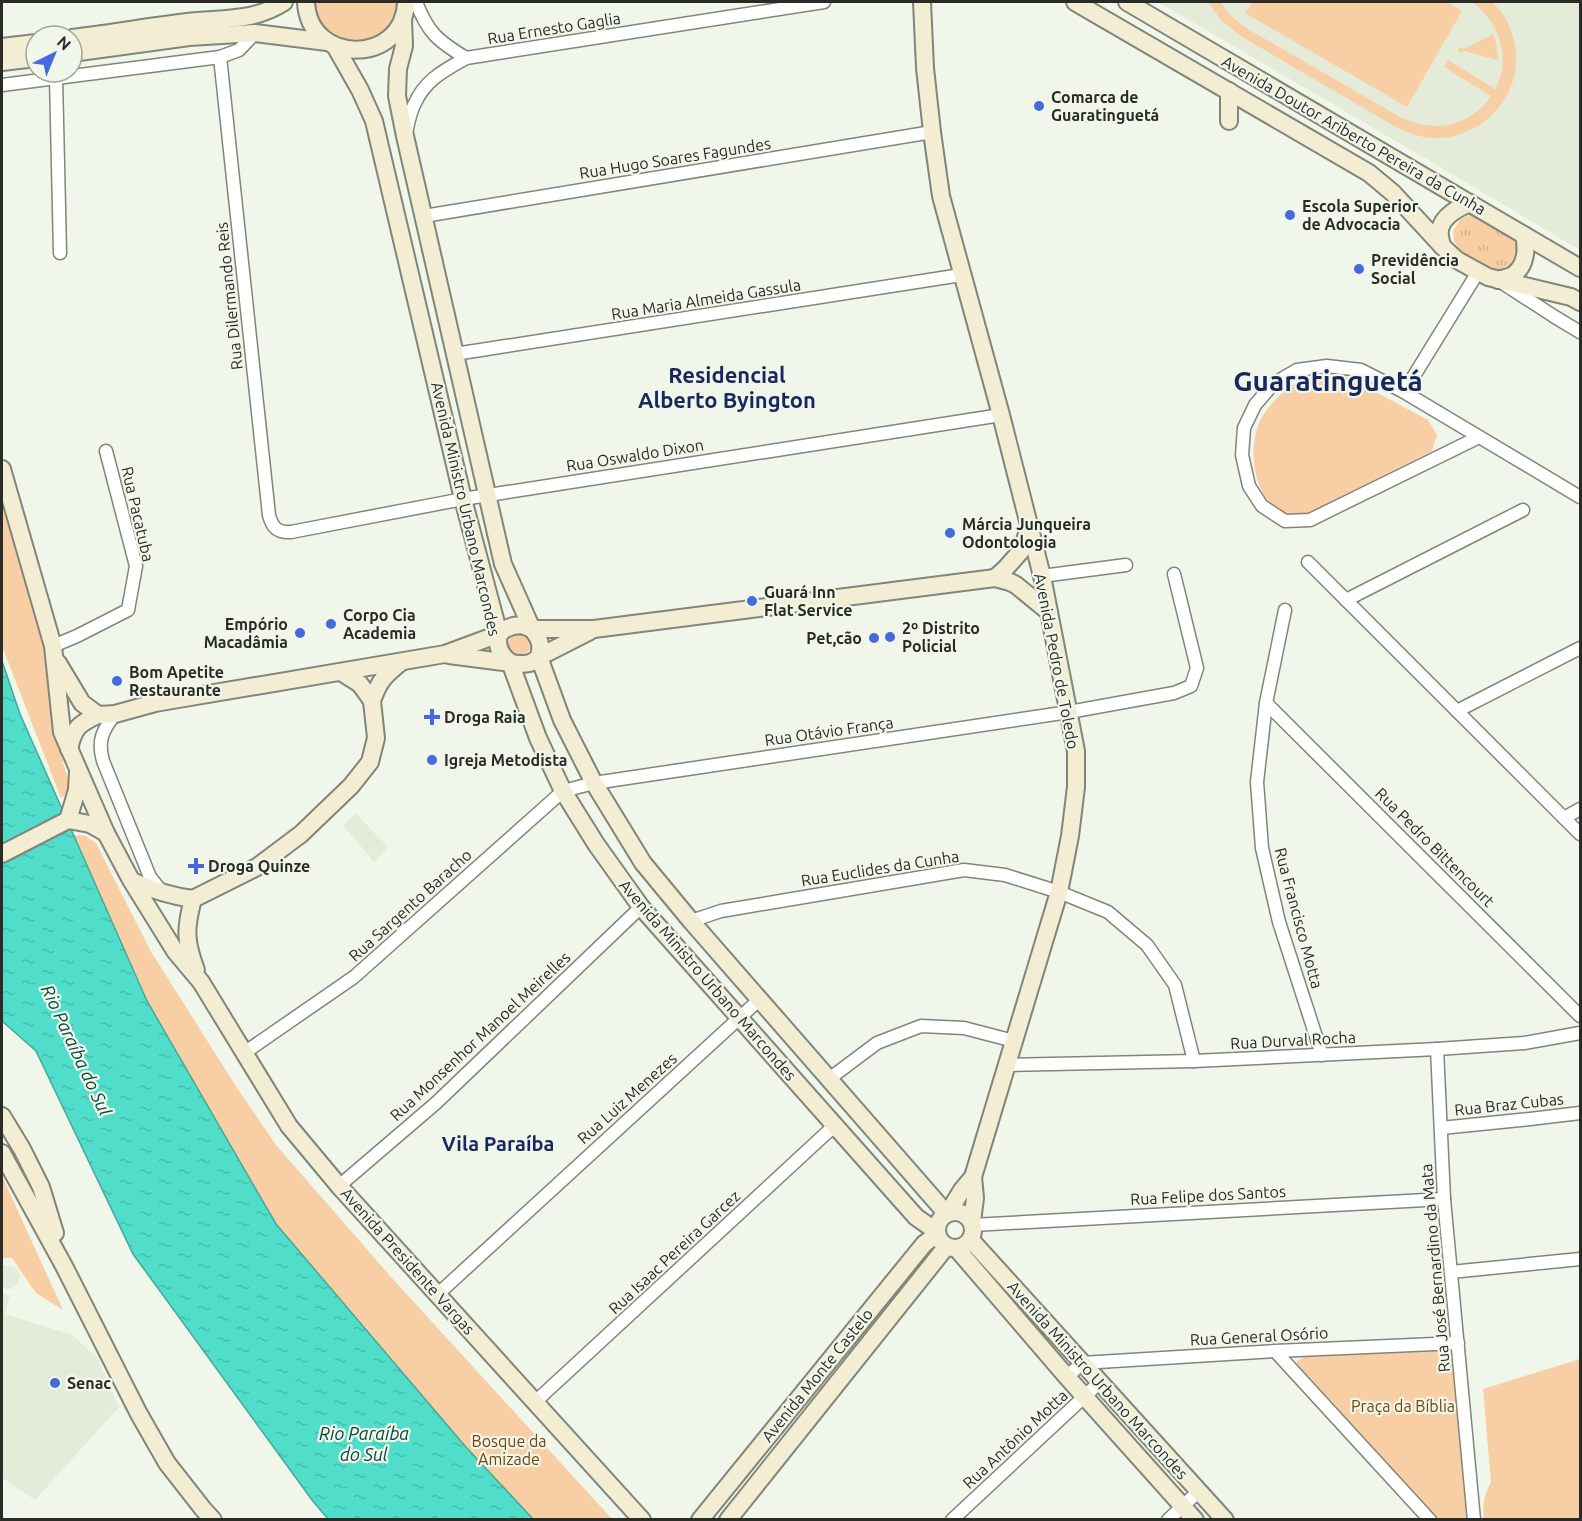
<svg xmlns="http://www.w3.org/2000/svg" width="1582" height="1521" viewBox="0 0 1582 1521" font-family="Ubuntu,sans-serif">
	<style>
		.built { fill: #e4ecd9 }
		.grass { fill: url(#grass-tufts) }
		.park { fill: #f8cea4 }
		.water { fill: url(#water-ripples); stroke: #45a898; stroke-width: 1.5 }
		.lines { fill: none; stroke-linecap: round; stroke-linejoin: round }
		.street-casing { stroke: #81857a; stroke-width: 15 }
		.secondary-casing { stroke: #81857a; stroke-width: 20 }
		.street { stroke: #fff; stroke-width: 12 }
		.secondary { stroke: #f3edd3; stroke-width: 16 }
		.poi-dot { fill: #4669dc; stroke: #f1f6ea; stroke-width: 2 }
		.labels { text-anchor: middle; dominant-baseline: central; stroke-width: 4.5; stroke-linejoin: round; paint-order: stroke }
		.street-label { font-size: 16px; fill: #2a2b27; stroke: #f1f6ea }
		.poi-label { font-size: 16px; font-weight: bold; fill: #2a2b27; stroke: #f1f6ea; text-anchor: start }
		.park-label { font-size: 16px; fill: #734609; stroke: #f1f6ea }
		.water-label { font-size: 18px; font-style: italic; fill: #07473f; stroke: #f1f6ea }
		.quarter-label { font-size: 20px; font-weight: bold; fill: #18285f; stroke: #f1f6ea }
		.district-label { font-size: 22px; font-weight: bold; fill: #18285f; stroke: #f1f6ea }
		.town-label { font-size: 28px; font-weight: bold; fill: #18285f; stroke: #f1f6ea }
	</style>
	<defs>
		<pattern id="grass-tufts" width="24" height="20" patternUnits="userSpaceOnUse" patternTransform="scale(1.5)"><rect width="24" height="20" fill="#f8cea4"/><path d="M3 7l-1-3M5 7V3M7 7l1-3M15 17l-1-3M17 17v-4M19 17l1-3" fill="none" stroke="#d5b18d"/></pattern>
		<pattern id="water-ripples" width="26" height="14" patternUnits="userSpaceOnUse" patternTransform="scale(1.5)"><rect width="26" height="14" fill="#50ddc9"/><path d="M2 4q2-2 4 0t4 0M15 11q2-2 4 0t4 0" fill="none" stroke="#46bead"/></pattern>
	</defs>
	<rect width="100%" height="100%" fill="#f1f6ea"/>
	<!-- built -->
	<g class="built">
		<path d="M1158,2H1580V250L1423,157Z"/>
		<path d="M356,814L388,847L374,862L343,825Z"/>
		<path d="M6,1265L13,1266L19,1272L20,1276L18,1284L11,1289L2,1288V1266Z"/>
		<path d="M2,1293L10,1296L5,1314L73,1335L98,1359L119,1407L35,1500L2,1478Z"/>
	</g>
	<!-- grass -->
	<path class="grass" d="M1473,213L1519,241L1522,254L1508,273L1499,272L1461,251L1454,241L1453,231L1460,220Z"/>
	<!-- park -->
	<g class="park">
		<path d="M314,2H399C397,11 395,19 388,27C372,44 341,44 325,27C318,19 316,11 314,2Z"/>
		<path d="M1208,2H1221L1228,13L1246,28L1400,117C1433,133 1469,128 1491,96L1444,67L1448,60L1495,89C1512,59 1499,21 1472,2H1492C1505,13 1512,29 1515,46C1524,95 1481,141 1431,138C1418,137 1407,132 1396,127L1239,35L1220,19Z"/>
		<path d="M1252,2H1447L1462,11L1407,107L1245,13Z"/>
		<path d="M1493,34L1496,42L1498,60L1464,51L1462,53L1459,52L1458,50L1460,47L1464,49Z"/>
		<path d="M1326,372L1346,376L1428,420L1437,435L1432,451L1306,514C1301,515 1292,517 1288,516C1285,515 1282,513 1280,511C1253,494 1248,452 1259,423C1265,408 1285,388 1300,381C1308,377 1318,375 1326,372Z"/>
		<path d="M2,500L48,662L51,711L65,770L73,791L61,798L2,646Z"/>
		<path d="M513,633L528,634L532,645C524,666 498,650 513,633Z"/>
		<path d="M74,835L86,836L96,843L150,950L237,1088L276,1145L391,1277L612,1519H533L465,1446L276,1224L147,1001Z"/>
		<path d="M2,1176L63,1310L36,1293L12,1258H2Z"/>
		<path d="M1444,1350L1451,1356L1470,1519H1435L1297,1370V1361L1304,1357Z"/>
		<path d="M1580,1359V1519H1484C1482,1506 1484,1494 1491,1482L1483,1389Z"/>
	</g>
	<!-- water -->
	<path class="water" d="M2,661L20,714L147,1001L276,1224L465,1446L533,1519H328L312,1500L133,1254L36,1051L2,1021Z"/>
	<g class="lines">
		<!-- street casing -->
		<g class="street-casing">
			<g id="street">
				<path d="M416,2C428,33 438,41 466,58"/>
				<path d="M220,57L269,515C272,527 277,533 291,532L463,499L1001,415"/>
				<path d="M56,77L60,253"/>
				<path d="M2,85L220,57L239,50L255,33"/>
				<path d="M406,133C408,124 410,113 414,105C425,80 443,71 466,58L824,2"/>
				<path d="M424,216L932,132"/>
				<path d="M1504,284L1555,317L1580,332"/>
				<path d="M455,354L961,275"/>
				<path d="M1404,392L1478,272"/>
				<path d="M1479,437L1310,520L1285,521L1262,506L1249,486L1242,455L1244,428L1255,405L1273,384L1297,370L1327,366L1361,370L1404,392L1580,497"/>
				<path d="M1308,562L1580,834"/>
				<path d="M1042,576L1126,565"/>
				<path d="M1346,600L1523,510"/>
				<path d="M1285,610L1266,703L1257,782L1262,848L1279,922L1322,1055"/>
				<path d="M53,646L77,636L128,610L136,566L106,451"/>
				<path d="M1266,703L1580,1016"/>
				<path d="M1457,711L1580,648"/>
				<path d="M115,714C103,730 97,740 103,761L150,877L162,892"/>
				<path d="M1564,818L1580,809"/>
				<path d="M691,921L721,911L964,870L1005,875L1059,892L1108,912L1147,945L1175,985L1194,1061"/>
				<path d="M1437,1049L1444,1199L1474,1520"/>
				<path d="M244,1053L354,977L563,791L594,783L1069,712L1174,693L1191,686L1197,668L1174,574"/>
				<path d="M1007,1065L1194,1061L1437,1049L1524,1043L1580,1033"/>
				<path d="M829,1079L877,1043L921,1026L964,1028L1014,1041"/>
				<path d="M1441,1128L1530,1119L1580,1113"/>
				<path d="M339,1186L436,1103L641,907"/>
				<path d="M973,1225L1444,1199"/>
				<path d="M1451,1272L1580,1259"/>
				<path d="M438,1294L760,999"/>
				<path d="M1275,1351L1430,1520"/>
				<path d="M1067,1377L1082,1363L1275,1351L1458,1343"/>
				<path d="M535,1402L834,1126"/>
				<path d="M952,1520L1100,1382"/>
				<path d="M1168,1520L1199,1491"/>
			</g>
		</g>
		<!-- secondary casing -->
		<g class="secondary-casing">
			<g id="secondary">
				<path d="M306,2C309,66 404,65 406,2"/>
				<path d="M922,2L925,68L932,132L941,196L1001,415L1042,576L1076,751V787L1070,836L1059,892L973,1177L962,1190L948,1213"/>
				<path d="M1075,2L1369,173L1393,193L1442,246L1457,260L1488,277L1571,297L1580,302"/>
				<path d="M1127,2L1580,268"/>
				<path d="M403,18L404,46L398,69L397,96L405,136L503,564L532,629C540,639 542,645 539,657L562,720L594,783L643,863L691,921L946,1213"/>
				<path d="M72,38C110,33 148,27 187,22C223,18 253,22 284,2"/>
				<path d="M335,46L360,90L374,121L463,499L499,634C496,646 500,655 510,662L538,738L563,791L596,844L641,907L916,1217L936,1231"/>
				<path d="M2,47L36,43"/>
				<path d="M72,53L189,37L255,33L327,42"/>
				<path d="M2,62L36,58"/>
				<path d="M1229,91V121"/>
				<path d="M1442,246C1441,241 1439,235 1440,230C1442,216 1458,208 1470,203"/>
				<path d="M1498,280C1503,278 1509,278 1513,275C1526,266 1527,249 1524,235"/>
				<path d="M2,469L53,646L62,732L106,833L131,880L175,951L201,982L289,1126L339,1186L642,1520"/>
				<path d="M995,578L1005,569L1021,551L1029,529"/>
				<path d="M449,655L518,664C527,664 532,664 539,657L590,631"/>
				<path d="M58,663L82,703L98,715L115,714L155,703L445,654L499,634L505,629L513,626L522,625L532,629H594L995,578L1010,582L1016,585L1049,612"/>
				<path d="M372,701C379,681 384,676 400,663"/>
				<path d="M69,749C74,728 78,724 98,715"/>
				<path d="M68,820L77,790L78,771"/>
				<path d="M68,820L90,824L106,833"/>
				<path d="M2,854L68,820"/>
				<path d="M132,881C152,890 171,896 193,899"/>
				<path d="M193,899L257,867L301,834L351,786L370,762L376,738L372,701L360,684L341,672"/>
				<path d="M193,899C185,929 185,941 196,970"/>
				<path d="M2,1116L22,1149L41,1187L55,1233"/>
				<path d="M2,1153L64,1266L139,1414L167,1463L203,1509L213,1520"/>
				<circle cx="955" cy="1230" r="18"/>
				<path d="M972,1222L975,1198L973,1177"/>
				<path d="M971,1240L1225,1520"/>
				<path d="M957,1249L1067,1377L1195,1520"/>
				<path d="M700,1520L924,1244L937,1234"/>
				<path d="M728,1520L946,1247"/>
			</g>
		</g>
		<!-- street -->
		<use href="#street" class="street"/>
		<!-- secondary -->
		<use href="#secondary" class="secondary"/>
	</g>
	<!-- markers -->
	<g class="poi-dot">
		<circle cx="1039" cy="106" r="6"/>
		<circle cx="1290" cy="215" r="6"/>
		<circle cx="1359" cy="269" r="6"/>
		<circle cx="950" cy="533" r="6"/>
		<circle cx="752" cy="601" r="6"/>
		<circle cx="331" cy="624" r="6"/>
		<circle cx="300" cy="633" r="6"/>
		<circle cx="890" cy="637" r="6"/>
		<circle cx="874" cy="638" r="6"/>
		<circle cx="117" cy="681" r="6"/>
		<path d="M429 708h6v6h6v6h-6v6h-6v-6h-6v-6h6z"/>
		<circle cx="432" cy="760" r="6"/>
		<path d="M193 857h6v6h6v6h-6v6h-6v-6h-6v-6h6z"/>
		<circle cx="55" cy="1383" r="6"/>
	</g>
	<g class="labels">
		<!-- street labels -->
		<g class="street-label">
			<text transform="translate(554 28) rotate(-9)">Rua Ernesto Gaglia</text>
			<text transform="translate(1354 135) rotate(30)">Avenida Doutor Ariberto Pereira da Cunha</text>
			<text transform="translate(675 158) rotate(-9)">Rua Hugo Soares Fagundes</text>
			<text transform="translate(229 296) rotate(-96)">Rua Dilermando Reis</text>
			<text transform="translate(706 299) rotate(-9)">Rua Maria Almeida Gassula</text>
			<text transform="translate(635 455) rotate(-9)">Rua Oswaldo Dixon</text>
			<text transform="translate(466 509) rotate(77)">Avenida Ministro Urbano Marcondes</text>
			<text transform="translate(138 514) rotate(77)">Rua Pacatuba</text>
			<text transform="translate(1057 661) rotate(79)">Avenida Pedro de Toledo</text>
			<text transform="translate(829 731) rotate(-8)">Rua Otávio França</text>
			<text transform="translate(1435 847) rotate(45)">Rua Pedro Bittencourt</text>
			<text transform="translate(880 868) rotate(-9)">Rua Euclides da Cunha</text>
			<text transform="translate(410 905) rotate(-42)">Rua Sargento Baracho</text>
			<text transform="translate(1299 918) rotate(75)">Rua Francisco Motta</text>
			<text transform="translate(708 980) rotate(49)">Avenida Ministro Urbano Marcondes</text>
			<text transform="translate(480 1036) rotate(-43)">Rua Monsenhor Manoel Meirelles</text>
			<text transform="translate(1293 1040) rotate(-3)">Rua Durval Rocha</text>
			<text transform="translate(627 1098) rotate(-42)">Rua Luiz Menezes</text>
			<text transform="translate(1509 1104) rotate(-6)">Rua Braz Cubas</text>
			<text transform="translate(1208 1195) rotate(-3)">Rua Felipe dos Santos</text>
			<text transform="translate(674 1252) rotate(-43)">Rua Isaac Pereira Garcez</text>
			<text transform="translate(408 1261) rotate(48)">Avenida Presidente Vargas</text>
			<text transform="translate(1435 1268) rotate(-95)">Rua José Bernardino da Mata</text>
			<text transform="translate(1259 1336) rotate(-3)">Rua General Osório</text>
			<text transform="translate(817 1375) rotate(-51)">Avenida Monte Castelo</text>
			<text transform="translate(1098 1380) rotate(48)">Avenida Ministro Urbano Marcondes</text>
			<text transform="translate(1015 1439) rotate(-43)">Rua Antônio Motta</text>
		</g>
		<!-- poi labels -->
		<g class="poi-label">
			<text x="1051" y="97">Comarca de<tspan x="1051" dy="18">Guaratinguetá</tspan></text>
			<text x="1302" y="206">Escola Superior<tspan x="1302" dy="18">de Advocacia</tspan></text>
			<text x="1371" y="260">Previdência<tspan x="1371" dy="18">Social</tspan></text>
			<text x="962" y="524">Márcia Junqueira<tspan x="962" dy="18">Odontologia</tspan></text>
			<text x="764" y="592">Guará Inn<tspan x="764" dy="18">Flat Service</tspan></text>
			<text x="343" y="615">Corpo Cia<tspan x="343" dy="18">Academia</tspan></text>
			<text x="288" y="624" text-anchor="end">Empório<tspan x="288" dy="18">Macadâmia</tspan></text>
			<text x="902" y="628">2º Distrito<tspan x="902" dy="18">Policial</tspan></text>
			<text x="862" y="638" text-anchor="end">Pet,cão</text>
			<text x="129" y="672">Bom Apetite<tspan x="129" dy="18">Restaurante</tspan></text>
			<text x="444" y="717">Droga Raia</text>
			<text x="444" y="760">Igreja Metodista</text>
			<text x="208" y="866">Droga Quinze</text>
			<text x="67" y="1383">Senac</text>
		</g>
		<!-- park labels -->
		<g class="park-label">
			<text x="1403" y="1406">Praça da Bíblia</text>
			<text x="509" y="1441">Bosque da<tspan x="509" dy="18">Amizade</tspan></text>
		</g>
		<!-- water labels -->
		<g class="water-label">
			<text transform="translate(77 1050) rotate(65)">Rio Paraíba do Sul</text>
			<text x="364" y="1433">Rio Paraíba<tspan x="364" dy="21">do Sul</tspan></text>
		</g>
		<!-- quarter labels -->
		<g class="quarter-label">
			<text x="498" y="1143">Vila Paraíba</text>
		</g>
		<!-- district labels -->
		<g class="district-label">
			<text x="727" y="374">Residencial<tspan x="727" dy="25">Alberto Byington</tspan></text>
		</g>
		<!-- town labels -->
		<g class="town-label">
			<text x="1328" y="380">Guaratinguetá</text>
		</g>
	</g>
	<!-- border -->
	<rect width="1582" height="1521" fill="none" stroke="#2a2b27" stroke-width="6"/>
	<!-- north arrow -->
	<g transform="translate(54 54) rotate(43)"><circle r="28" fill="#f1f6ea" stroke="#a1a59c" stroke-width="1.5"/>
	<path d="M0-4.5L10 22L0 15L-10 22Z" fill="#4669dc"/>
	<text y="-9" font-size="16" font-weight="bold" text-anchor="middle" fill="#2a2b27">N</text>
	</g>
</svg>
